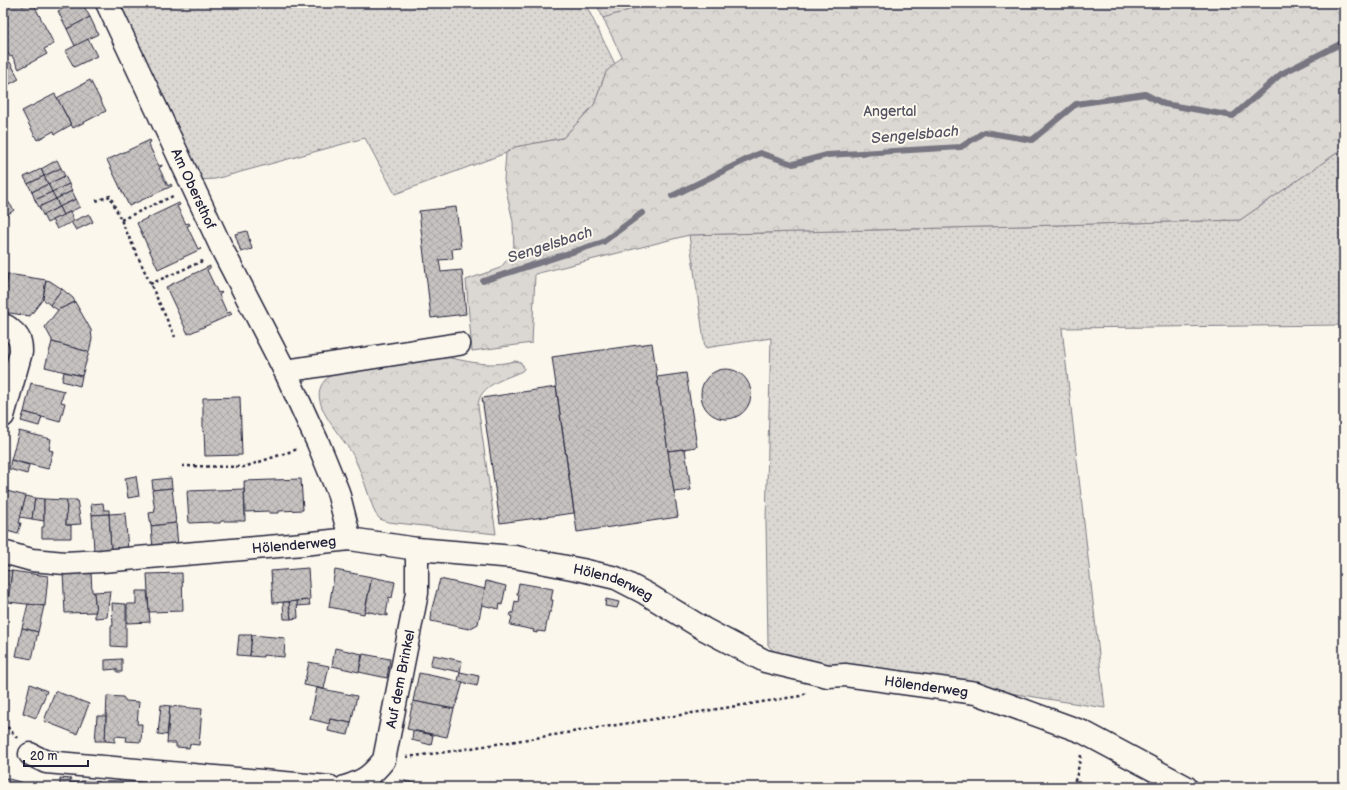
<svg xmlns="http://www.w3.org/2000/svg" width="1347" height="790" viewBox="0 0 1347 790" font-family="'Balsamiq Sans',sans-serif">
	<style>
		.grass { fill: url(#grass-dots); stroke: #7e7d87 }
		.forest { fill: url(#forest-crowns); stroke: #7e7d87 }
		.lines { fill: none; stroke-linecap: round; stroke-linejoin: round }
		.stream { stroke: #787681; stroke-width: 6 }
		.building { fill: url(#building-cross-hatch); stroke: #22223b }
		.minor-casing { stroke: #22223b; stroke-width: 25 }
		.path { stroke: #22223b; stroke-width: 2.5; stroke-dasharray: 3 3; stroke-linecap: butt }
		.minor { stroke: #fbf7ec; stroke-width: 22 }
		.labels { text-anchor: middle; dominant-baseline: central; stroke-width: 4; stroke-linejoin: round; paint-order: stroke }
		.park-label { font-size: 14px; fill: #505061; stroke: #fbf7ec }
		.street-label { font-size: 14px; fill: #22223b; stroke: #fbf7ec }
		.water-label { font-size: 15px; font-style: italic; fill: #545364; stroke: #fbf7ec }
	</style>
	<defs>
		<pattern id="grass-dots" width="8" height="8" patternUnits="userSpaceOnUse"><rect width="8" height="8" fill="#dbd8d3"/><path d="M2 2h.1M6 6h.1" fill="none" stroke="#bcb9b6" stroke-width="1.8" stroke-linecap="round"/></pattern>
		<pattern id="forest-crowns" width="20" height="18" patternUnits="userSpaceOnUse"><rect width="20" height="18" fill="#dbd8d3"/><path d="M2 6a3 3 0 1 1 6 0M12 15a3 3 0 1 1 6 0" fill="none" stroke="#bcb9b6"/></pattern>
		<pattern id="building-cross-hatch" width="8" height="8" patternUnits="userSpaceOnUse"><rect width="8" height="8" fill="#c6c2c0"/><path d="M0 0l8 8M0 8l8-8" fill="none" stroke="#aaa6a6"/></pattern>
	</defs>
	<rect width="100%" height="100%" fill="#fbf7ec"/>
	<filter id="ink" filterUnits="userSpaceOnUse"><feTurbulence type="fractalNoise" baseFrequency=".025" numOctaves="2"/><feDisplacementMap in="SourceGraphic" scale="8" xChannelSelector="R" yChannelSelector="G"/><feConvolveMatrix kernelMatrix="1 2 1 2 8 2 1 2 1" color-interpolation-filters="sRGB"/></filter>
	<g filter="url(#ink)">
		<!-- grass -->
		<g class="grass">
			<path d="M116,3H585L615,64L606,72L594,105L563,138L515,147L506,153L395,194L365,138L215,179L198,180Z"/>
			<path d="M596,3H662L603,18Z"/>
			<path d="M1344,148V325L1062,328L1105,708L779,657L768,645L766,521L771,338L705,348L689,235L1240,220Z"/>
		</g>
		<!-- forest -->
		<g class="forest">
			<path d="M652,3H1344V148L1240,220L689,235L535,274L532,343L472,351L466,280L500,268L514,252L513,222L504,180L506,153L515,147L563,138L594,105L606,72L622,57L603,18Z"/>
			<path d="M440,356C469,361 485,368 515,361L519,362L523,365L524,369L522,371C506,379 479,384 478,406L496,534L388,522L380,519L375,513C368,494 362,473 353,455C340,432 296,393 335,373Z"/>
		</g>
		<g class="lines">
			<!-- stream -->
			<g class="stream">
				<path d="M672,196L760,153L793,164L827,155L961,147L984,132L1032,140L1076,104L1145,94L1164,104L1233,116L1281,74L1344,42"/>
				<path d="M483,281L603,242L642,213"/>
			</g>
		</g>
		<!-- building -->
		<g class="building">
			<path d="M14,3H20L22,6L29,3H33L54,44L44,49L47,54L19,69L12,56L10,57L3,44V9Z"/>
			<path d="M74,3H82L90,17L67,29L58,11Z"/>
			<path d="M90,17L98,34L75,46L67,29Z"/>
			<path d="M88,39L97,56L74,67L65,51Z"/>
			<path d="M10,62L19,79L6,86L3,84V66Z"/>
			<path d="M90,80L106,111L73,128L57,98Z"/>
			<path d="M55,94L71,125L55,134L54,131L37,140L22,111Z"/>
			<path d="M150,140L151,142L148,143L159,166L162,165V166L159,168L168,186L171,184L172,186L129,206L107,160Z"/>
			<path d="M57,160L61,168L44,176L41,169Z"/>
			<path d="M61,168L65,176L48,184L44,176Z"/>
			<path d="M41,169L44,176L28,184L24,177Z"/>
			<path d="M44,176L48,184L32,192L28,184Z"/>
			<path d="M65,176L69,184L52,192L48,184Z"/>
			<path d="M48,184L52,192L35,200L32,192Z"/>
			<path d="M69,184L72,191L56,199L52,192Z"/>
			<path d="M72,191L76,199L59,207L56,199Z"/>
			<path d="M52,192L56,199L39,207L35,200Z"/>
			<path d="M3,196H4L9,203L3,207Z"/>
			<path d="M56,199L59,207L43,215L39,207Z"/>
			<path d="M76,199L80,207L63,215L59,207Z"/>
			<path d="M9,203L14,210L3,218V207Z"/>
			<path d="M179,203L180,205L177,206L186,224L189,223L190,225L187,226L198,249L200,248L201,249L158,269L137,223Z"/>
			<path d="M59,207L63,215L47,223L43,215Z"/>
			<path d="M456,207L461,248L452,249L453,259L439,260L441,272L462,270L466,314L431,318L419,211Z"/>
			<path d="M70,212L74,221L57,229L52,220Z"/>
			<path d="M89,214L93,222L76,230L71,222Z"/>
			<path d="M247,231L252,249L241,252L235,234Z"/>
			<path d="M210,266V268L207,270L218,293L221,292L222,293L219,295L227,313L231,312L232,314L188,334L166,287Z"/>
			<path d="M3,273L8,274L3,305Z"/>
			<path d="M8,274L46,280L43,299L30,316L3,312Z"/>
			<path d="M46,280L50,281L62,289L50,305L43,299Z"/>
			<path d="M62,289L73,298L75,302L58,310L50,305Z"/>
			<path d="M75,302L91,330L92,339L89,352L52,342V340L45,327L58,310Z"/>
			<path d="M52,342L89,352L82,376L45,367Z"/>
			<path d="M652,343L678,517L577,532L552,357Z"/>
			<circle cx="726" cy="394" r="25"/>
			<path d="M64,372L82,376L80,386L62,381Z"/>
			<path d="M686,373L697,447L668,451L657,377Z"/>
			<path d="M31,383L64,391L61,402L65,403L60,422L24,412Z"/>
			<path d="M556,387L574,513L500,523L482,398Z"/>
			<path d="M240,397L242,455L205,456L204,431L203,432V398Z"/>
			<path d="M24,412L42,417L39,426L21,421Z"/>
			<path d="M19,431L51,439L49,450L53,451L48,469L11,460Z"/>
			<path d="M685,449L691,490L674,492L668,451Z"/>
			<path d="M11,460L29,465L27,474L9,469Z"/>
			<path d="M136,476L139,496L128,498L125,478Z"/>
			<path d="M171,478L172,488L153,490L152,480Z"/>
			<path d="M301,479L303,510L279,511V513H269V511L245,512L244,481Z"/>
			<path d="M172,488L176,523L151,526L149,513L155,512L152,490Z"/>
			<path d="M244,489L245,521H221L220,523H212V522L189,523L187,491Z"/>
			<path d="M3,490L26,496L19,523H21L18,534L3,530Z"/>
			<path d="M26,496L35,498L32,519L20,517Z"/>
			<path d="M35,498L44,499V521L32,519Z"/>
			<path d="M44,499L67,500L66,525H71V538H42V527H44Z"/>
			<path d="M67,500H77L81,524L66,525Z"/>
			<path d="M103,503L104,510H109V514L92,515L91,504Z"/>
			<path d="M125,513L128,550L111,551L109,514Z"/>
			<path d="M109,514L111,551H94L92,515Z"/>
			<path d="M176,523L178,546L153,549L151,526Z"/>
			<path d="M308,568L310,600L273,603L271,571Z"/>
			<path d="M3,570L12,571L9,595L3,594Z"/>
			<path d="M335,570L372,577L364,614L329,607Z"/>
			<path d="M12,571L48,576L45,606L8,602Z"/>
			<path d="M63,572H91L92,592H94L96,612L65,613Z"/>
			<path d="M182,573L183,611L149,612L147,574Z"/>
			<path d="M372,577L395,582L392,598L389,597L386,614H388V616L365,611Z"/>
			<path d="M440,579L485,589L478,624L469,629L431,621L432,608Z"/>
			<path d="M486,581L506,586L502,605L500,604L499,609L482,605Z"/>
			<path d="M519,583L553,589L551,600H553L551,612H549L545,632L537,631V633L533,632L534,630L510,625L512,617L510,616L511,613H513L515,601L518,602L519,595L517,594Z"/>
			<path d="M110,591L107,617L95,618V612H96L94,592Z"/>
			<path d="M136,591H147L150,622L127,623V604H136Z"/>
			<path d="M606,599L619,602L617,608L605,606Z"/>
			<path d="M309,600L310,605L297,606V601Z"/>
			<path d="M297,601L298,618L291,619L289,602Z"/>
			<path d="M283,602H289L291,619H284Z"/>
			<path d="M112,603L126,604V647L111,646V626H113Z"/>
			<path d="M28,604L44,606L38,632L22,628Z"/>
			<path d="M22,628L38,632L32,659L16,656Z"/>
			<path d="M239,635H252L250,656L237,655Z"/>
			<path d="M252,635L285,638L284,657L263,655V657L250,656Z"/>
			<path d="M335,648L362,654L359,672L332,666Z"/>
			<path d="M363,654L390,659L387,678L359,672Z"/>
			<path d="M433,655L462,661L460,672L430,666Z"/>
			<path d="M122,659V672H117V669L105,670V660Z"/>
			<path d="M309,662L329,666L324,689L304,685Z"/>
			<path d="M460,672L479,676L477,686L458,681Z"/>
			<path d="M419,673L463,682L459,696L454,709L413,701Z"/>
			<path d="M30,684L47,691L36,718L23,713Z"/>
			<path d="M317,688L357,696L351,723L330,719V724L310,719Z"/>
			<path d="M55,691L89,704L77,734L44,721Z"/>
			<path d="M107,696L123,697L126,701L139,702L137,724H142L141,742L126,741L127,737L115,736V742L105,741Z"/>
			<path d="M413,701L454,709L447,737L407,729Z"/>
			<path d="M161,705L170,706L167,735L158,734Z"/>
			<path d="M170,706L202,709L199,745L190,744L189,748L176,747V743H167Z"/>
			<path d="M97,716H106L105,741H95Z"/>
			<path d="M330,719L351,723L348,735L328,731Z"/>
			<path d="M413,731L433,735L431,745L412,740Z"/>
			<path d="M5,778L24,783L23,787H3Z"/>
			<path d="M60,778L71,779L70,782L81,783V781L99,782L98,787H60Z"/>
			<path d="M400,780L435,787H399Z"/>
			<path d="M118,783L149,786V787H118Z"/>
		</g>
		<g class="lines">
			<!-- minor casing -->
			<g class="minor-casing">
				<g id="minor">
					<path id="s1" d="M107,3L223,251L285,371L318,443L338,492L350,539"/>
					<path d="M3,325C7,326 8,327 11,330C20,337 21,342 21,352L3,416"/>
					<path d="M285,371L459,344"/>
					<path id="s2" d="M3,552L32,560L65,563L102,561L303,544L350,539L417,549L515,557L582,570L616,578L645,593L704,629L765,661L828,676L845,675L976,693L1083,732L1186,787"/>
					<path d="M30,754L46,762L330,787"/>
					<path id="s3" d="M345,787C364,781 371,776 384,760L417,593V549"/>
				</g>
			</g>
			<!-- path -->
			<g class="path">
				<path d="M96,201L110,196L175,337"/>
				<path d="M121,220L173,196"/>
				<path d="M150,284L205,260"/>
				<path d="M182,466L244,467L298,449"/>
				<path d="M3,723L5,724L17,738"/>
				<path d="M406,757L446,752L800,696L806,693"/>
				<path d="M1073,787L1077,774L1081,755"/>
			</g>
			<!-- minor -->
			<use href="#minor" class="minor"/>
		</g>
	</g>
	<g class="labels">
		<!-- park labels -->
		<g class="park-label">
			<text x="890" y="111">Angertal</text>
		</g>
		<!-- street labels -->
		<g class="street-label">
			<text stroke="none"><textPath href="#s1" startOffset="205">Am Obersthof</textPath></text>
			<text stroke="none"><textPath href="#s2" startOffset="293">Hölenderweg</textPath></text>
			<text stroke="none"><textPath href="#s2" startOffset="617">Hölenderweg</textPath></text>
			<text stroke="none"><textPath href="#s3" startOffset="131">Auf dem Brinkel</textPath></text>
			<text stroke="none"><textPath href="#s2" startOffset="953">Hölenderweg</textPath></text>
		</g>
		<!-- water labels -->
		<g class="water-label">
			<text transform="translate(915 135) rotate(-5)">Sengelsbach</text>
			<text transform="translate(550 245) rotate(-18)">Sengelsbach</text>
		</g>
	</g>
	<!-- margin -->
	<rect width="1347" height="790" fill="none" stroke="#fbf7ec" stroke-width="16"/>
	<rect x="8" y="8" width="1331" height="774" fill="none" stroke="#22223b" stroke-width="1.5" filter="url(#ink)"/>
	<!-- scale -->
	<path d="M24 760v6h64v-6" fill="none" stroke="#22223b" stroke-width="2"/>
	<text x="30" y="760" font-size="12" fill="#22223b" stroke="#fbf7ec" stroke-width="3" paint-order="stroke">20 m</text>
</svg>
